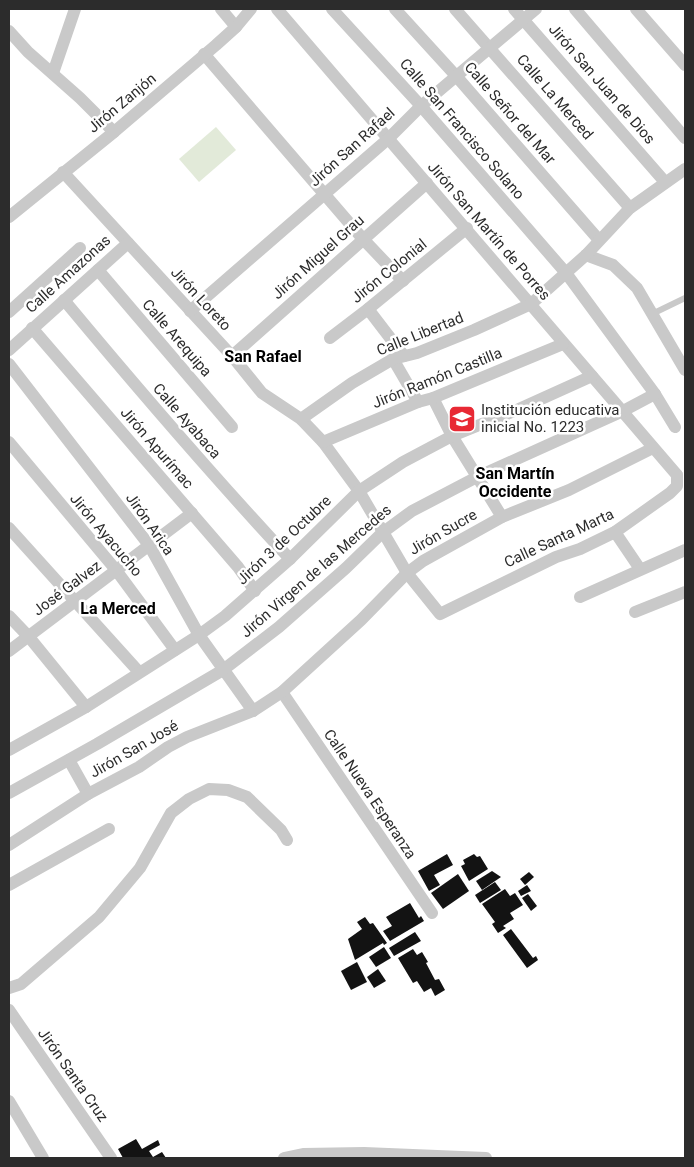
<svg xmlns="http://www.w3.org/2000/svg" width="694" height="1167" viewBox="0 0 694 1167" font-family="Roboto,sans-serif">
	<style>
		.green { fill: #e2ead9 }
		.building { fill: #131313 }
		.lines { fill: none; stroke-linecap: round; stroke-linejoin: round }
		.lane { stroke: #c9c9c9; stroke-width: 6 }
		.street { stroke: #c9c9c9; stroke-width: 12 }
		.labels { text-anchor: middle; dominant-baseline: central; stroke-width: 5; stroke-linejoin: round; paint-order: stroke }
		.street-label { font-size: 15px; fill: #2c2c2c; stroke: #fff }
		.poi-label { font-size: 15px; fill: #2c2c2c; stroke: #fff; text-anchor: start }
		.neighbourhood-label { font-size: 16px; font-weight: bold; fill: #000; stroke: #fff }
	</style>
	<rect width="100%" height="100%" fill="#fff"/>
	<!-- green -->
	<path class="green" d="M216,127L236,150L199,182L179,159Z"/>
	<!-- building -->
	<g class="building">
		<path d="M447,854L453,865L434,875L440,885L429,891L418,871Z"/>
		<path d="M474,854L477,857L480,856L488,869L469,881L461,866L465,864L463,860Z"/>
		<path d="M492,871L501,877L482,890L476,881Z"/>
		<path d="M529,872L534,877L525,885L520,879Z"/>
		<path d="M458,874L469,891L443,909L431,893Z"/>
		<path d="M495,882L501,890L480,903L475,895Z"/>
		<path d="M527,885L531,891L521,896L518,891Z"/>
		<path d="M505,889L510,896L515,893L523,905L510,913L514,919L503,926L506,928L498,933L492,924L495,922L482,904Z"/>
		<path d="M528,894L537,906L531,911L522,898Z"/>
		<path d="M410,903L419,918L421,916L424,921L390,941L383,931L392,926L386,917Z"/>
		<path d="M365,917L370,924L373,923L387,943L384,945L383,943L355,960L348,939L362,929L357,922Z"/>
		<path d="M511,929L533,958L536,956L538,960L527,968L503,935Z"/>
		<path d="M415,932L421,941L394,956L389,948Z"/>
		<path d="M384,947L391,958L376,967L369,957Z"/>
		<path d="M413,949L417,955L422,952L428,962L426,963L435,980L439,979L445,990L435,996L431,988L424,992L417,981L413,983L398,958Z"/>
		<path d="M357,962L367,982L351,990L341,971Z"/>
		<path d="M378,969L386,981L374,988L367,977Z"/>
		<path d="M136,1139L142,1149L158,1140L160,1145L149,1151L153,1157L162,1152L166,1158H123L118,1149Z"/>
	</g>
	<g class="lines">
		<!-- lane -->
		<path class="lane" d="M652,314L685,298"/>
		<!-- street -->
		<g class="street">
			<path d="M221,9L236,27"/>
			<path d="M277,9L677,475"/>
			<path d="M332,9L421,106L566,273L655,394L675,427"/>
			<path d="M395,9L457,77L599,240"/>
			<path d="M455,9L630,208"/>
			<path d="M514,9L665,182"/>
			<path d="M575,9L685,138"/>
			<path d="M636,9L685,65"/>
			<path d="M9,31L28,52L80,98L114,132"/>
			<path d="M204,54L363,239L403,281"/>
			<path d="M53,73L75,9"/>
			<path d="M63,172L232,356L262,393L301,419L323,442L359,491L407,573L440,614L556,557L580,549L615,532L670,493L677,486V475"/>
			<path d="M9,217L114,132L216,45L236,27L251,9"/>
			<path d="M586,255L613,265L637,288L685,370"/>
			<path d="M98,270L232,427"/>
			<path d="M64,300C138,389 212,475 290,559"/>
			<path d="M368,309L404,356"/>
			<path d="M190,311L388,139L421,106L536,9"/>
			<path d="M9,312L80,248"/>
			<path d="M32,328L238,567L255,591"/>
			<path d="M330,338L368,309L467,228"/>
			<path d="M9,350L128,243"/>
			<path d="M232,356L427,183"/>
			<path d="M393,359L418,402"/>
			<path d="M9,364L149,545L199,635L253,711"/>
			<path d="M433,398L452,436L502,517"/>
			<path d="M301,419L352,383L393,359L417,353L474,330L531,304L586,255L630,208L685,169"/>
			<path d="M9,442L116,570L175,650"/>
			<path d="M323,442L418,402L433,398L563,344"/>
			<path d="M9,528L139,672"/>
			<path d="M615,532L640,569"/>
			<path d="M580,597L685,550"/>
			<path d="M635,612L685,592"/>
			<path d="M9,616L29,637L86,707"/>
			<path d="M9,651L192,513"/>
			<path d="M282,692L432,913"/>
			<path d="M9,750L86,707L199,635L225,616L290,559L359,491L403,462L452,436L519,409L592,376"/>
			<path d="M69,760L88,794"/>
			<path d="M9,793L97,744L223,670L279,627L346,568L382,533L412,511L477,477L623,411L655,394"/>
			<path d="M9,845L88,794L139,767L168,747L187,737L253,711L282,692L361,620L407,573L423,561L502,517L569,490L653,448"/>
			<path d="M9,885L109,829"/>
			<path d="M9,988L21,984L99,917L140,868L171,813L189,799L209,789L228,790L247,797L281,830L287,840"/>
			<path d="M9,1010L111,1158"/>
			<path d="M9,1101L43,1158"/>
			<path d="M284,1158L303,1154L364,1153L486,1158"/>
		</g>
	</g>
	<!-- icons -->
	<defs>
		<g id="school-square" transform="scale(1.4375)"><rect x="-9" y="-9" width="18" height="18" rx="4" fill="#e82934" stroke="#fff"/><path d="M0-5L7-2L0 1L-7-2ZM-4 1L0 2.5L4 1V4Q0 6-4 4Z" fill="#fff"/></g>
	</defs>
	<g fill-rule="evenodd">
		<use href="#school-square" x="462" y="419"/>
	</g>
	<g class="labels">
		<!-- street labels -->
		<g class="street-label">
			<text transform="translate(602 84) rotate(49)">Jirón San Juan de Dios</text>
			<text transform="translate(555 97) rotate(49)">Calle La Merced</text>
			<text transform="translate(122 103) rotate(-40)">Jirón Zanjón</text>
			<text transform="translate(510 113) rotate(49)">Calle Señor del Mar</text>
			<text transform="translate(462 129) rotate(49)">Calle San Francisco Solano</text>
			<text transform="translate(352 147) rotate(-42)">Jirón San Rafael</text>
			<text transform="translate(489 231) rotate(49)">Jirón San Martín de Porres</text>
			<text transform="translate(318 257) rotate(-42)">Jirón Miguel Grau</text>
			<text transform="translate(389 271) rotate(-39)">Jirón Colonial</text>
			<text transform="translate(68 274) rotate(-42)">Calle Amazonas</text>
			<text transform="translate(201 299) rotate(47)">Jirón Loreto</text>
			<text transform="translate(420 334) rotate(-22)">Calle Libertad</text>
			<text transform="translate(177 338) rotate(49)">Calle Arequipa</text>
			<text transform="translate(437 378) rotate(-22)">Jirón Ramón Castilla</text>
			<text transform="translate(187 421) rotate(49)">Calle Ayabaca</text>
			<text transform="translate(157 448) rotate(49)">Jirón Apurímac</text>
			<text transform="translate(150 524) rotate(55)">Jirón Arica</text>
			<text transform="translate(443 532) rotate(-30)">Jirón Sucre</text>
			<text transform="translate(106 535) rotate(50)">Jirón Ayacucho</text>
			<text transform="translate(559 538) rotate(-25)">Calle Santa Marta</text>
			<text transform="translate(284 540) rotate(-43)">Jirón 3 de Octubre</text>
			<text transform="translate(316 571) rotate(-41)">Jirón Virgen de las Mercedes</text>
			<text transform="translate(67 588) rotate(-37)">José Galvez</text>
			<text transform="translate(134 749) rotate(-30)">Jirón San José</text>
			<text transform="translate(370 794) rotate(56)">Calle Nueva Esperanza</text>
			<text transform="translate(73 1075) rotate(55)">Jirón Santa Cruz</text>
		</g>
		<!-- poi labels -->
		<g class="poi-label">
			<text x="481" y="410">Institución educativa<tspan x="481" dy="17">inicial No. 1223</tspan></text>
		</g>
		<!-- neighbourhood labels -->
		<g class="neighbourhood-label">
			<text x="263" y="356">San Rafael</text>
			<text x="515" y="473">San Martín<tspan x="515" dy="18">Occidente</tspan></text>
			<text x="118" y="608">La Merced</text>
		</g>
	</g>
	<!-- border -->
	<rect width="694" height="1167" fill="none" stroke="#2c2c2c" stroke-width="20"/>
</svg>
